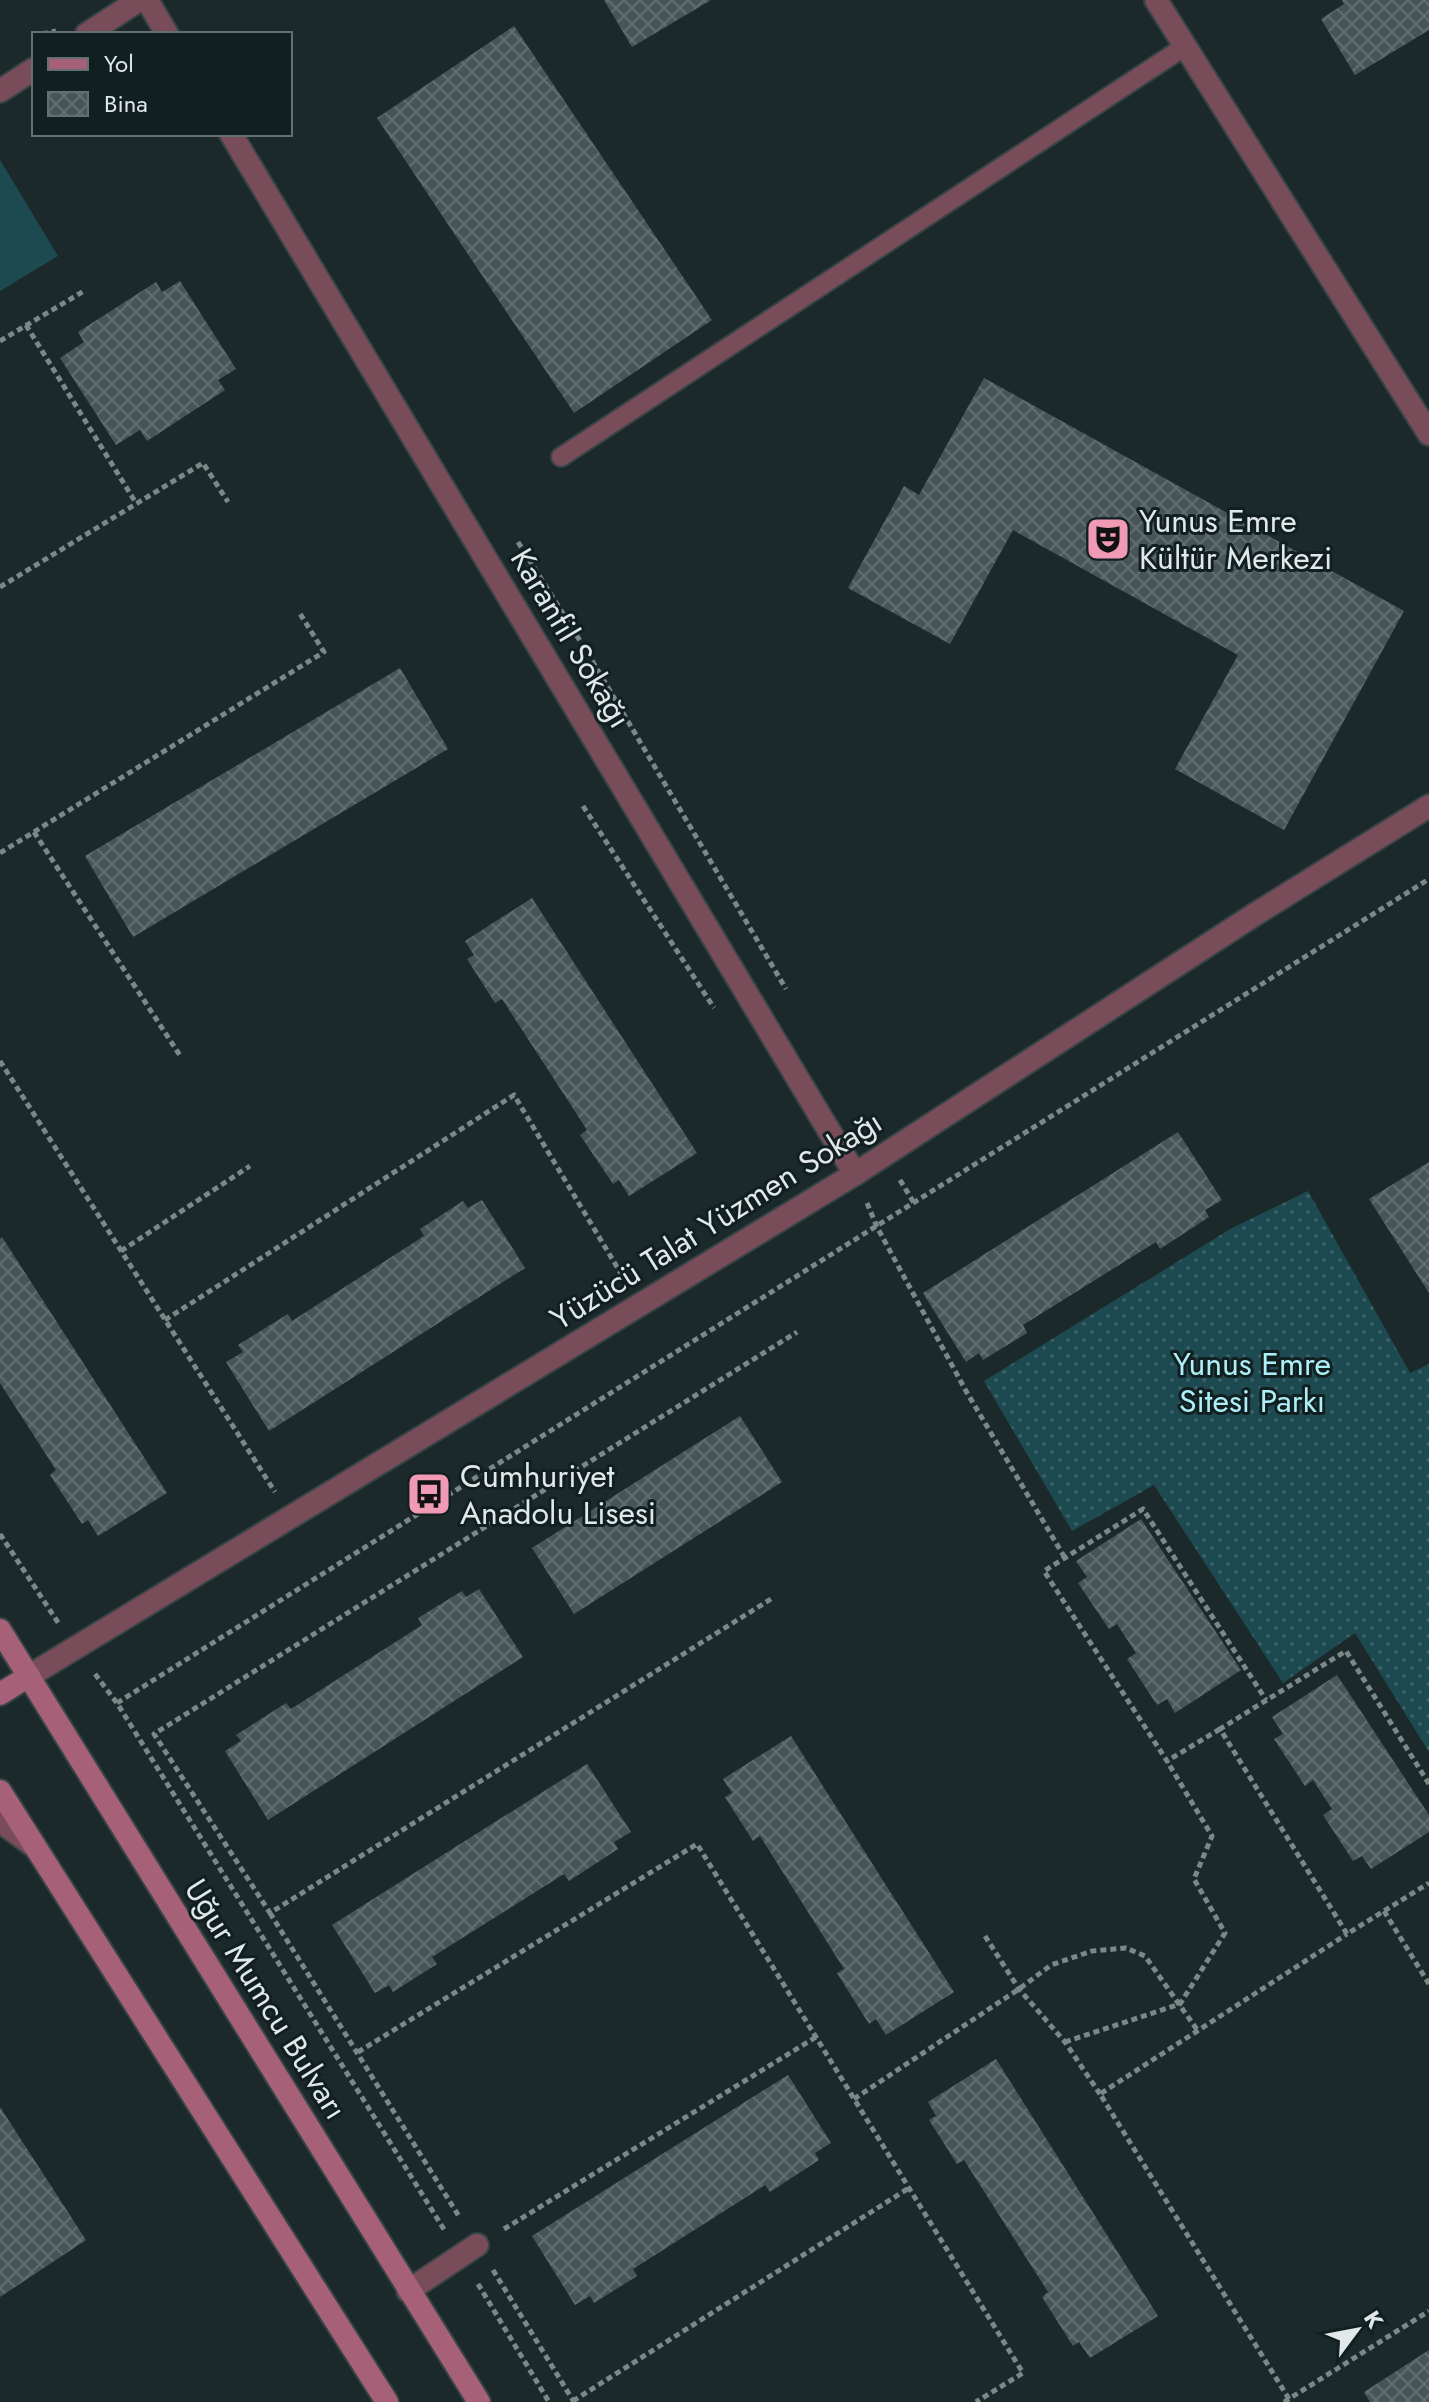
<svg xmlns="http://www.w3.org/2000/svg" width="1429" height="2402" viewBox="0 0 1429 2402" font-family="Jost,sans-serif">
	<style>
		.grass { fill: url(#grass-dots) }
		.garden { fill: #1d4a50 }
		.building { fill: url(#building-cross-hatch) }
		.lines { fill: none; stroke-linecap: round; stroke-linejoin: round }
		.service-casing { stroke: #374446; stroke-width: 22 }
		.minor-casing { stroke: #374446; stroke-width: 26 }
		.tertiary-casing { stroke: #374446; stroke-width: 26 }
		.secondary-casing { stroke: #374446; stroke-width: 26 }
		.path { stroke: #7c8788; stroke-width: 5; stroke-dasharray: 6 4; stroke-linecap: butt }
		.service { stroke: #794c5a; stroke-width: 18 }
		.minor { stroke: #794c5a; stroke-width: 22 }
		.tertiary { stroke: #794c5a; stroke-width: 22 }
		.secondary { stroke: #a66077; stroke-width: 22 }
		.labels { text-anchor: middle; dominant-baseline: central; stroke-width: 6; stroke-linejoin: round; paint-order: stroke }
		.poi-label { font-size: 32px; fill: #e0e8e9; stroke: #121f21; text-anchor: start }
		.street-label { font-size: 32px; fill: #e0e8e9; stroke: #121f21 }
		.park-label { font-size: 32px; fill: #adeff8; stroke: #121f21 }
	</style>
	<defs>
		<pattern id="grass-dots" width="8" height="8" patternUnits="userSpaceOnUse" patternTransform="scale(2)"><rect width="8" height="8" fill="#1d4a50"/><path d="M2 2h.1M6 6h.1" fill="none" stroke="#3e6469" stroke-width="1.8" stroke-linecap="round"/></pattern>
		<pattern id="building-cross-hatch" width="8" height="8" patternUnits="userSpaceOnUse" patternTransform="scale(2)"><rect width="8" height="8" fill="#475557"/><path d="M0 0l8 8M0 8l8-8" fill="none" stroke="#616d6f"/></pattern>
	</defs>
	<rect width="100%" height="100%" fill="#1c292b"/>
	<!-- grass -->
	<path class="grass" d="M1308,1191L1410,1373L1429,1364V1752L1355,1633L1283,1683L1154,1485L1072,1531L984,1381L1232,1228Z"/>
	<!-- garden -->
	<path class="garden" d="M0,160L58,256L0,291Z"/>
	<!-- building -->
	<g class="building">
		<path d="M604,0H711L632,47Z"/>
		<path d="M1342,0H1429V30L1355,75L1321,19L1344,4Z"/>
		<path d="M514,26L712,320L574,413L377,118Z"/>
		<path d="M180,281L236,369L218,380L225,390L147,441L140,430L116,445L60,358L84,342L78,332L156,282L162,292Z"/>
		<path d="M984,378L1404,611L1284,830L1175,769L1238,655L1013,530L950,644L848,588L904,486L919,495Z"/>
		<path d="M400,668L448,749L133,937L85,856Z"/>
		<path d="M532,898L697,1153L629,1196L619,1180L613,1184L580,1135L587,1130L502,999L495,1003L467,959L474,955L465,941Z"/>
		<path d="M1178,1132L1222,1200L1205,1210L1209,1217L1160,1249L1156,1242L1023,1325L1027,1333L983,1360L979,1353L966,1362L923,1293Z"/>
		<path d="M1429,1162V1293L1369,1199Z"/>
		<path d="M482,1200L525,1268L269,1431L226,1362L243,1352L238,1345L288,1314L292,1321L424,1236L420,1229L463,1201L468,1208Z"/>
		<path d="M2,1237L167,1493L98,1536L88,1520L82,1524L50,1475L56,1470L0,1383V1239Z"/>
		<path d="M740,1416L782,1482L574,1614L532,1548Z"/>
		<path d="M1141,1519L1241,1670L1175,1713L1167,1699L1157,1705L1127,1659L1136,1653L1117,1624L1109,1629L1078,1583L1087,1577L1076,1561Z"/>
		<path d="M479,1589L523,1657L268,1820L225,1751L241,1741L236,1735L286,1703L291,1709L422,1625L418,1618L462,1591L466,1597Z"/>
		<path d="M1337,1675L1429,1815V1832L1371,1869L1362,1856L1353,1861L1323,1815L1332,1809L1313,1780L1305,1786L1274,1739L1283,1734L1272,1717Z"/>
		<path d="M791,1736L954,1992L886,2035L876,2019L869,2024L837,1973L844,1969L760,1836L753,1841L725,1797L732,1793L723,1779Z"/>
		<path d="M587,1764L631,1832L614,1842L618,1849L569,1881L564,1874L432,1957L437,1964L393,1992L389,1985L375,1993L332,1925Z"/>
		<path d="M996,2059L1158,2316L1090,2358L1079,2342L1073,2346L1042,2297L1048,2292L964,2160L957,2164L929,2120L936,2116L928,2102Z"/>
		<path d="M788,2075L831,2143L815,2153L819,2160L770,2192L765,2185L633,2269L637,2276L594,2303L590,2296L575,2305L532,2236Z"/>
		<path d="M0,2107L86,2240L0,2297Z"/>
		<path d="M1429,2350V2402H1370L1364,2392Z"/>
	</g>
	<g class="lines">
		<!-- service casing -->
		<g class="service-casing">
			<path id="service" d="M561,457L1184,47"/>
		</g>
		<!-- minor casing -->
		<g class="minor-casing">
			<g id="minor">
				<path d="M147,0L167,34"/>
				<path d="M1156,0L1429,434"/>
				<path d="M87,34L139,0"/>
				<path d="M0,91L34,69"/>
				<path d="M29,1676L855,1174L231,134"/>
				<path d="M0,1821L31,1844"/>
				<path d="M408,2291L477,2245"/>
			</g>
		</g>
		<!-- tertiary casing -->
		<g class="tertiary-casing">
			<path id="tertiary" d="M855,1174L1254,915L1429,806"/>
		</g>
		<!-- secondary casing -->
		<g class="secondary-casing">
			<g id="secondary">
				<path d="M0,1630L479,2402"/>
				<path d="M0,1694L29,1676"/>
				<path d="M0,1791L387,2402"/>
			</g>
		</g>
		<!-- path -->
		<g class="path">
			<path d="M42,34L56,31"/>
			<path d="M26,325L136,503"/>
			<path d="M0,341L84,291"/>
			<path d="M518,542L587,652L786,989"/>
			<path d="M0,587L203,463L228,502"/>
			<path d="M583,806L714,1008"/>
			<path d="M34,832L181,1057"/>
			<path d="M0,853L324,652L299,612"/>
			<path d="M0,1061L275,1492"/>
			<path d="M900,1180L914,1203"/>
			<path d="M867,1203L877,1227L966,1391L1065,1558"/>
			<path d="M121,1251L250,1166"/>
			<path d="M165,1320L514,1095L623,1277"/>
			<path d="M0,1534L59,1624"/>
			<path d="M771,1599L270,1913L154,1734L797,1332"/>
			<path d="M95,1674L117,1703L445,2231"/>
			<path d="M117,1703L1429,879"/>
			<path d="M1220,1729L1167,1761L1044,1571L1143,1509L1266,1700"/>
			<path d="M1429,1784L1346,1651L1220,1729L1347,1934L1429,1883"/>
			<path d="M1384,1911L1429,1984"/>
			<path d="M270,1913L460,2218"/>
			<path d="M985,1936L1019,1989L1065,2042L1100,2094"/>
			<path d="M1065,2042L1180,2004L1225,1933L1194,1879L1212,1836L1167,1761"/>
			<path d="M358,2052L697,1844L1023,2373L976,2402"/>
			<path d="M854,2099L1019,1989L1051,1965L1092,1951L1126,1948L1145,1956L1198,2031"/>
			<path d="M504,2229L816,2037"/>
			<path d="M493,2270L574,2402"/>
			<path d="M478,2284L549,2402"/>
			<path d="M1289,2399L1100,2094L1347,1934"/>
			<path d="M573,2401L909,2188"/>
			<path d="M1284,2402L1429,2311"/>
		</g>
		<!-- service -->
		<use href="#service" class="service"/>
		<!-- minor -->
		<use href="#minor" class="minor"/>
		<!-- tertiary -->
		<use href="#tertiary" class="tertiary"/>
		<!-- secondary -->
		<use href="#secondary" class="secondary"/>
	</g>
	<!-- icons -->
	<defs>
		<g id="theatre-square" transform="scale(2.3)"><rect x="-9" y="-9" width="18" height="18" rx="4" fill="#f09ab5" stroke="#121f21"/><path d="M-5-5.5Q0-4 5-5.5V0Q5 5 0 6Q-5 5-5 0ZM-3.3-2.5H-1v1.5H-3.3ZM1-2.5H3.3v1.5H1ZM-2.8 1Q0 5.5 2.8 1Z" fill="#111"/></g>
		<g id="bus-square" transform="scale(2.3)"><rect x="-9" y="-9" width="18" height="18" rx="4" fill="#f09ab5" stroke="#121f21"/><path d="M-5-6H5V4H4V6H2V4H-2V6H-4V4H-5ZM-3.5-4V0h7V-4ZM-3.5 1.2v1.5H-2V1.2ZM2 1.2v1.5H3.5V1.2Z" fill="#111"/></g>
	</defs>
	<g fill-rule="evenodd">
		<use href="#theatre-square" x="1108" y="539"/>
		<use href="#bus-square" x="429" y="1494"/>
	</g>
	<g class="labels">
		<!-- poi labels -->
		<g class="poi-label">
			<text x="1139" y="521">Yunus Emre<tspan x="1139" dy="37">Kültür Merkezi</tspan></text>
			<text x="460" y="1476">Cumhuriyet<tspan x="460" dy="37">Anadolu Lisesi</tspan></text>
		</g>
		<!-- street labels -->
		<g class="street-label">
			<text transform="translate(571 638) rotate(59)">Karanfil Sokağı</text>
			<text transform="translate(716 1220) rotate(-32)">Yüzücü Talat Yüzmen Sokağı</text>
			<text transform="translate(266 1999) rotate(58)">Uğur Mumcu Bulvarı</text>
		</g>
		<!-- park labels -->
		<g class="park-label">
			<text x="1252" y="1364">Yunus Emre<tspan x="1252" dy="37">Sitesi Parkı</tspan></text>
		</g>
	</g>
	<!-- legend -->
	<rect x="32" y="32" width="260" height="104" fill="#121f21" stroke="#646f71" stroke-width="2"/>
	<rect x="48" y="58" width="40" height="12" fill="#a66077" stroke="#646f71" stroke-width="2"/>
	<text x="104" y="72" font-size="24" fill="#e0e8e9">Yol</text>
	<rect x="48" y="92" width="40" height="24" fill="url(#building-cross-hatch)" stroke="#646f71" stroke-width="2"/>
	<text x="104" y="112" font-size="24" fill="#e0e8e9">Bina</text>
	<!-- north arrow -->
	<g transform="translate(1357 2330) rotate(58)" stroke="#121f21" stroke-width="6" paint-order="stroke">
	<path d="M0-6L14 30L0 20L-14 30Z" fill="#e0e8e9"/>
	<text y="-12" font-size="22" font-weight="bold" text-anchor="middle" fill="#e0e8e9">K</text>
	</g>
</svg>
